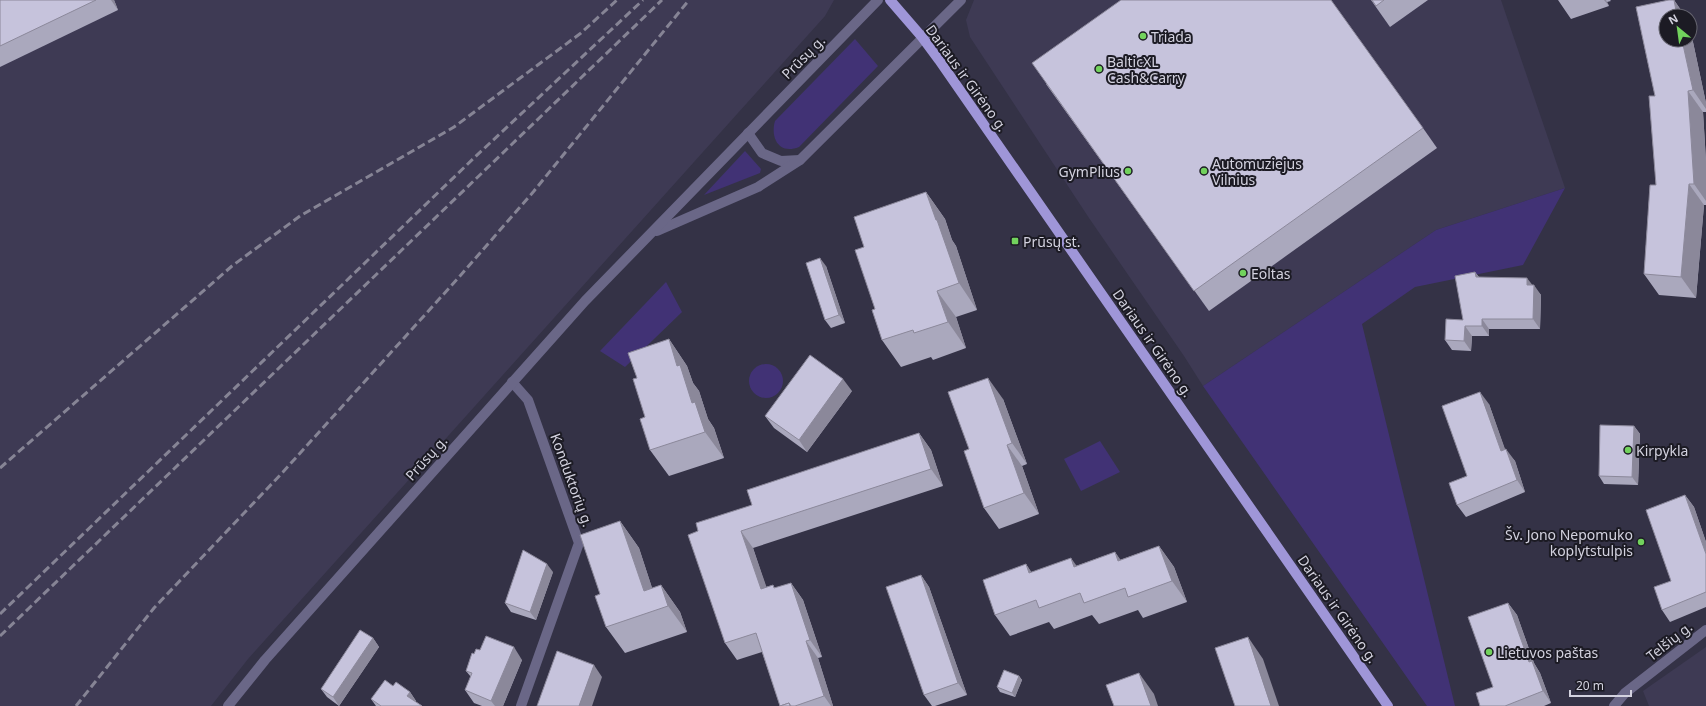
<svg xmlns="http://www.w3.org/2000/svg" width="1706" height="706" viewBox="0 0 1706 706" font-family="'Noto Sans',sans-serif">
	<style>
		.built { fill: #3e3a54 }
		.green { fill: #413275 }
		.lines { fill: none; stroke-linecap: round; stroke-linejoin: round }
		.minor { stroke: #6a6787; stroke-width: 10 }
		.major { stroke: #9f96d8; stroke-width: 10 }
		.rail { stroke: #868495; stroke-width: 3; stroke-dasharray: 8 4; stroke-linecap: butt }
		.wall { fill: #aaa8bd }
		.shaded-wall { fill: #8b889a }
		.building { fill: #c6c3dc; stroke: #8b889a }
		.poi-dot { fill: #72d25d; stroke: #1c1b24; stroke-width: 1.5 }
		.labels { text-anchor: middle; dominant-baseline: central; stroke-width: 4; stroke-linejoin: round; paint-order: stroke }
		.poi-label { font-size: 14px; fill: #d3d2df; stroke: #1c1b24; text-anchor: start }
		.street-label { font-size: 14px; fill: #d3d2df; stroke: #1c1b24 }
	</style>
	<rect width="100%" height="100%" fill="#343246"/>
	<!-- built -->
	<g class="built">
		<path d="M0,0H834L825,16L248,659L211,706H0Z"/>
		<path d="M974,0H1501L1565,188L1436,230L1203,386L1184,356L1089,218L970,37L966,20Z"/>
		<path d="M1706,647V706H1649L1643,691Z"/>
	</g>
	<!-- green -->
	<g class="green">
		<path d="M855,39L878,66L799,147C779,155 770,138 775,121Z"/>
		<path d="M745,151L761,169L760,173L704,195Z"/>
		<path d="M1565,188L1523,265L1415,287L1362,324L1455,706H1427L1203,386L1436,230Z"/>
		<path d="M666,282L682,312L625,367L600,351Z"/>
		<circle cx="766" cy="381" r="17"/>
		<path d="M1100,441L1120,472L1081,491L1064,459Z"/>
	</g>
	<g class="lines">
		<!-- minor -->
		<g class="minor">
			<path d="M748,133L762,153L781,161L800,160"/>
			<path d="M657,231L758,187L800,160L961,0"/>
			<path d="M512,382L528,400L579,543L521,706"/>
			<path d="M228,706L265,660L585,301L878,0"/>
			<path d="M1614,706L1625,693L1706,630"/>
		</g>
		<!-- major -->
		<path class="major" d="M890,0L922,37L939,60L1388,706"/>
		<!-- rail -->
		<g class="rail">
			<path d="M0,468L232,266L300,216L454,127L581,33L617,0"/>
			<path d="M0,614L475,157L643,0"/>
			<path d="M0,636L662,0"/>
			<path d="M76,706L154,608L283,472L460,276L534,191L689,0"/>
		</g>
	</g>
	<!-- wall -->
	<g class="wall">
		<path d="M0,0H114L118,10L0,67Z"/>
		<path d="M1371,0H1428L1390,27Z"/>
		<path d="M1558,0H1610L1611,1L1607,2L1609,6L1571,19Z"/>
		<path d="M1669,0H1674L1685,16H1666V40H1690V28L1706,103V112H1703L1706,161V205H1704L1696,298L1659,295L1644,274L1650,185H1656L1649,96H1655L1636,7Z"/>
		<path d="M1046,84L1423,128L1437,148L1209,311Z"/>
		<path d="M926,192L945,219L952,240L956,246L977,310L956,317L966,348L933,360L931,357L901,367L882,340L875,309L864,247Z"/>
		<path d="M826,266L845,323L831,328L825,320Z"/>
		<path d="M1475,272L1479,277L1532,285L1541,295L1540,329H1489V336H1472L1471,351L1452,350L1445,340L1463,320Z"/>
		<path d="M669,339L687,366L693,383L699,391L708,419L714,428L724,458L669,476L650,450L645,417L637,378Z"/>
		<path d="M852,391L807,452L774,428L765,416Z"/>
		<path d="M1003,399L1027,464L1022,466L1039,514L999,529L984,508L969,449Z"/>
		<path d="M1489,404L1505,450L1515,461L1525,492L1466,517L1457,505L1467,476Z"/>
		<path d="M1634,426L1640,434L1638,485L1604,484L1599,476Z"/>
		<path d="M919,433L931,450L943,486L753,548L766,587L773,585L775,588L791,583L803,600L822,657L818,658L833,706H780L762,652L737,660L725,643L698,531L752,505Z"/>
		<path d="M1685,495L1694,507L1706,542V607L1670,622L1662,610L1671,581Z"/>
		<path d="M620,521L639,548L652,588L661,585L680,612L687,632L625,653L606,627L600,594Z"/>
		<path d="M1159,546L1174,567L1187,602L1143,618L1138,610L1099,624L1092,615L1054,629L1049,622L1010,636L995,615L1026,564L1031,572L1076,566L1115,552L1120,560Z"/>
		<path d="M553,572L536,620L511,612L505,603Z"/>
		<path d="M921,575L929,587L967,695L935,706H932L924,695Z"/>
		<path d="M1508,603L1517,615L1534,663L1540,673L1551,703L1544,706H1480L1493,687Z"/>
		<path d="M373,638L379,647L339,706L327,697L321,689Z"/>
		<path d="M480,650L522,660L503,706H482L474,703L465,690L471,677L466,671L474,654Z"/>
		<path d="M1019,676L1022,680L1015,697L1000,692L997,687Z"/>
		<path d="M393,686L410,692L416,701H415L422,706H376L371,699Z"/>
	</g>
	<!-- shaded-wall -->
	<g class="shaded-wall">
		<path d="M111,0H114L118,10Z"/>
		<path d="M1604,0H1606L1609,6Z"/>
		<path d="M1674,0L1685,16H1677Z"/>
		<path d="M1690,28L1706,103V109L1693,90L1682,40H1690Z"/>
		<path d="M1688,91L1703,112L1706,161V201L1694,184Z"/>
		<path d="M1689,184L1704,205L1696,298L1681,277Z"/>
		<path d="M926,192L945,219L952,240L956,246L977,310L959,283L936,220Z"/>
		<path d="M820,258L826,266L845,323L839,315Z"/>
		<path d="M1475,272L1482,282L1476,277Z"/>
		<path d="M1527,278L1534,287V285L1541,295L1540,329L1533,319L1527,285Z"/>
		<path d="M937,291L956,317L966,348L948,322Z"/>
		<path d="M1482,319L1489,329V336L1482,326Z"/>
		<path d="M1465,326L1472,336L1471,351L1464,341Z"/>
		<path d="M669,339L687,366L693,383L699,391L708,419L714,428L724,458L705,432L692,403L677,366Z"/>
		<path d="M988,378L1003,399L1027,464L1012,443Z"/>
		<path d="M843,379L852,391L807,452L799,440Z"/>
		<path d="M1480,392L1489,404L1510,463L1501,451Z"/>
		<path d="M1634,426L1640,434L1638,485L1632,477Z"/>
		<path d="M919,433L931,450L943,486L931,469Z"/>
		<path d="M1007,445L1022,466L1039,514L1024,493Z"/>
		<path d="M1506,449L1515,461L1525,492L1517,480Z"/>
		<path d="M1685,495L1694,507L1706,542V554Z"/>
		<path d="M620,521L639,548L659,609L644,591Z"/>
		<path d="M741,531L753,548L773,606L761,589Z"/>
		<path d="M1159,546L1174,567L1187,602L1172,581Z"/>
		<path d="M1115,552L1130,573L1118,561Z"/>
		<path d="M1071,558L1086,579L1074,567Z"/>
		<path d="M547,564L553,572L536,620L530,612Z"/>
		<path d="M1026,564L1040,585L1029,573Z"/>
		<path d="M921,575L929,587L967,695L958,683Z"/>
		<path d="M791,583L803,600L822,657L810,640Z"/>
		<path d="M661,585L680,612L687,632L668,606Z"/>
		<path d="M1508,603L1517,615L1534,663L1540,673L1551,703L1543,691L1529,662Z"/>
		<path d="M1248,637L1263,659L1279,706H1271Z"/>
		<path d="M373,638L379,647L339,706L333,697Z"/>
		<path d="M806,641L818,658L833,706H831L824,696Z"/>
		<path d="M514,647L522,660L503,706H495L491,701Z"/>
		<path d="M594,665L602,677L592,706H579Z"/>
		<path d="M1139,673L1154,694L1158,706H1151Z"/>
		<path d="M1019,676L1022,680L1015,697L1012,693Z"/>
		<path d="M410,692L416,701L413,704L407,696Z"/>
	</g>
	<!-- building -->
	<g class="building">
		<path d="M0,0H96L0,46Z"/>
		<path d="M1121,0H1331L1423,128L1194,291L1032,63Z"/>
		<path d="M1372,0H1384L1376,6Z"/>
		<path d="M1669,0H1674L1677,16H1666V40H1682L1693,90L1688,91L1694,184H1689L1681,277L1644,274L1650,185H1656L1649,96H1655L1636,7Z"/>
		<path d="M926,192L936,220H937L959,283L937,291L948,322L914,333L913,330L882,340L872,310L875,309L855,250L864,247L854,217Z"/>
		<path d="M820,258L839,315L825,320L806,263Z"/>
		<path d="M1475,272L1476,277L1527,278V285H1534L1533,319H1482V326H1465L1464,341L1445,340L1446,319L1463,320L1455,276Z"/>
		<path d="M669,339L677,366L680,365L692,403L695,402L705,432L650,450L640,419L645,417L633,379L637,378L628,353Z"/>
		<path d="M810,355L843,379L799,440L765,416Z"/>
		<path d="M988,378L1012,443L1007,445L1024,493L984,508L964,451L969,449L948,392Z"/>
		<path d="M1480,392L1501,451L1506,449L1517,480L1457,505L1449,483L1467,476L1442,406Z"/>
		<path d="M1600,425L1634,426L1632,477L1599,476Z"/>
		<path d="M919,433L931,469L741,531L761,589L773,585L774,588L791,583L810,640L806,641L824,696L795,706H791L789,703L780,706L756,633L725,643L688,535L698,531L696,523L752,505L747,490Z"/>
		<path d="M1685,495L1706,554V592L1662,610L1654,587L1671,581L1646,510Z"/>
		<path d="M620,521L644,591L661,585L668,606L606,627L595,596L600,594L580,535Z"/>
		<path d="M1159,546L1172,581L1128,597L1125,588L1084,603L1080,593L1039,608L1036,600L995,615L983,580L1026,564L1029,573L1071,558L1074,567L1115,552L1118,561Z"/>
		<path d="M523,550L547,564L530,612L505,603Z"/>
		<path d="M921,575L958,683L924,695L886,587Z"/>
		<path d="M1508,603L1529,662L1532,661L1543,691L1505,706H1480L1476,693L1493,687L1468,617Z"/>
		<path d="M360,630L373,638L333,697L321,689Z"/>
		<path d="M486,636L514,647L491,701L465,690L472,673L466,671L472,653L474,654L476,649L480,650Z"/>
		<path d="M1248,637L1271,706H1235L1215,648Z"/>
		<path d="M557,651L594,665L579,706H537Z"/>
		<path d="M1004,670L1019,676L1012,693L997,687Z"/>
		<path d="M1139,673L1151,706H1114L1106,685Z"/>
		<path d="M385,680L393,686L396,682L410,692L407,696L422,706H381L371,699Z"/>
		<path d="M789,703L790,706H780Z"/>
	</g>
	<!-- markers -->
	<g class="poi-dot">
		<circle cx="1143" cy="36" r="4"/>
		<circle cx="1099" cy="69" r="4"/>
		<circle cx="1128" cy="171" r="4"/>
		<circle cx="1204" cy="171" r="4"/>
		<rect x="1011" y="237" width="8" height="8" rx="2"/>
		<circle cx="1243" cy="273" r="4"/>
		<circle cx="1628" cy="450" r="4"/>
		<circle cx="1641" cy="542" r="4"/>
		<circle cx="1489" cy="652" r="4"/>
	</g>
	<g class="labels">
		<!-- poi labels -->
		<g class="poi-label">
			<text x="1151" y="36">Triada</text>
			<text x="1107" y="61">BalticXL<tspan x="1107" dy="16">Cash&amp;Carry</tspan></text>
			<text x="1212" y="163">Automuziejus<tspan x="1212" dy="16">Vilnius</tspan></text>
			<text x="1120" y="171" text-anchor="end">GymPlius</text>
			<text x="1023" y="241">Prūsų st.</text>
			<text x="1251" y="273">Eoltas</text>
			<text x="1636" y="450">Kirpykla</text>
			<text x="1633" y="534" text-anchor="end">Šv. Jono Nepomuko<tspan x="1633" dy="16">koplytstulpis</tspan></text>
			<text x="1497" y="652">Lietuvos paštas</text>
		</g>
		<!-- street labels -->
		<g class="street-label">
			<text transform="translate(803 57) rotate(-45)">Prūsų g.</text>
			<text transform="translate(967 78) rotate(54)">Dariaus ir Girėno g.</text>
			<text transform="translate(1153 343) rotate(55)">Dariaus ir Girėno g.</text>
			<text transform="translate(426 458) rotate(-48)">Prūsų g.</text>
			<text transform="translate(572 480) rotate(70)">Konduktorių g.</text>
			<text transform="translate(1338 609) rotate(55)">Dariaus ir Girėno g.</text>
			<text transform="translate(1669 641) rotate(-38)">Telšių g.</text>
		</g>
	</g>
	<!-- north arrow -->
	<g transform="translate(1678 28) rotate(331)"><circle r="19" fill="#1c1b24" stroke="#65646f"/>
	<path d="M0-3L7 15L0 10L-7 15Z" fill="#72d25d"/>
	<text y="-6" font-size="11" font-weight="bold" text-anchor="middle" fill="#d3d2df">N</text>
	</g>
	<!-- scale -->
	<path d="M1570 690v6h61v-6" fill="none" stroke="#d3d2df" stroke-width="2"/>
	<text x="1576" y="690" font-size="12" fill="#d3d2df" stroke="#1c1b24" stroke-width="3" paint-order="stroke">20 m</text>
</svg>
